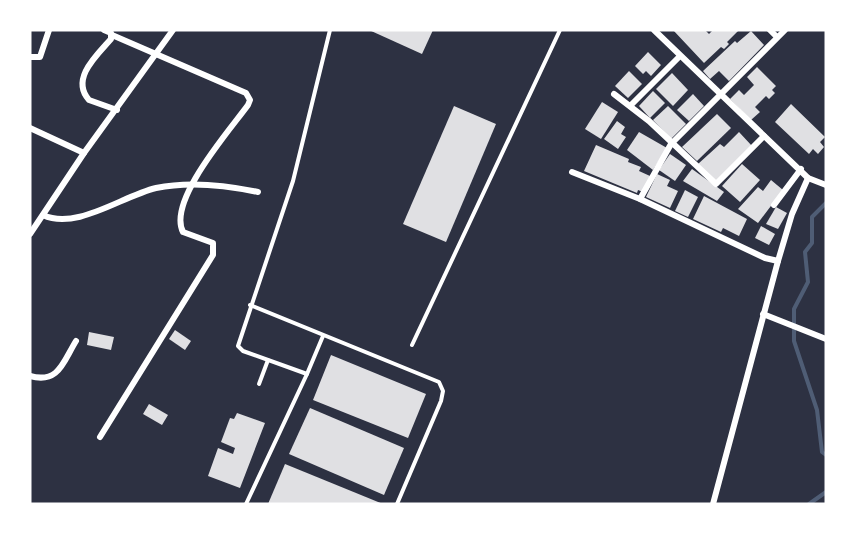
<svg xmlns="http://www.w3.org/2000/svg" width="856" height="534" viewBox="0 0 856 534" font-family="'Space Grotesk',sans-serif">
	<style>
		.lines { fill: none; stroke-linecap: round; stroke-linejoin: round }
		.stream { stroke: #4f5d75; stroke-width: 4 }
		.building { fill: #e0e0e3 }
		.service { stroke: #fff; stroke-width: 4 }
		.minor { stroke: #fff; stroke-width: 6 }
	</style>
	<rect width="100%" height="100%" fill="#2d3142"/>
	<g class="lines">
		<!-- stream -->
		<g class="stream">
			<path d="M826,203L812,217V243L805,252L808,282L794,309V341L817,410L822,452L826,455"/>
			<path d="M809,504L826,492"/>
		</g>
	</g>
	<!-- building -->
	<g class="building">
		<path d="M369,30H433L422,54Z"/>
		<path d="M673,30H705L709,34L713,30H739L727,42L729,44L724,49L721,47L704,63Z"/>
		<path d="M751,31L764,45L729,81L719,71L710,79L703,71L735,41L737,43Z"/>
		<path d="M648,52L661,65L651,76L646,71L643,74L635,66Z"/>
		<path d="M757,67L776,86L772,90L775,93L769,99L766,96L755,107L760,112L751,120L730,99L739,90L744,95L754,85L747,77Z"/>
		<path d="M629,71L642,84L628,98L615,86Z"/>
		<path d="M672,73L688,90L673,106L656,89Z"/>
		<path d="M653,91L665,103L650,118L639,106Z"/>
		<path d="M693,94L704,106L689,121L677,110Z"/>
		<path d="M602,102L618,112L601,139L585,129Z"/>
		<path d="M791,104L825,137L820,142L824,147L818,154L813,149L809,154L775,122Z"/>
		<path d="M454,106L496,124L446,242L403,224Z"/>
		<path d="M668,106L686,124L671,139L653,120Z"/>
		<path d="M717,114L731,128L697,161L682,147Z"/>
		<path d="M617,121L625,127L621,134L626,137L618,149L604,139Z"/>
		<path d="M639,132L667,148L653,170L627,150Z"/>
		<path d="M739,132L752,146L715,182L698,164L720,144L724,147Z"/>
		<path d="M596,145L629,159L628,162L641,167L639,171L650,176L643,192L638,190L637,193L584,171Z"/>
		<path d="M670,154L686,165L675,181L659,170Z"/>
		<path d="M742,164L760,180L740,202L722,186Z"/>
		<path d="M692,169L724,192L717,201L683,181Z"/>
		<path d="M657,174L670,180L667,186L678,191L670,208L646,197Z"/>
		<path d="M771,180L783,190L758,223L738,209L758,187L763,191Z"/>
		<path d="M685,190L698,197L688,217L675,211Z"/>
		<path d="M704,196L747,219L739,236L723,228L721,232L693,219Z"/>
		<path d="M776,207L787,213L778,229L766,224Z"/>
		<path d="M761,226L775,234L769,245L755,238Z"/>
		<path d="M175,330L191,341L185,350L169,339Z"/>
		<path d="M89,332L114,337L111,350L87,345Z"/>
		<path d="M331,355L426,394L408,438L313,400Z"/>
		<path d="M149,404L168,415L162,425L143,414Z"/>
		<path d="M310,408L404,448L384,495L289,454Z"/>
		<path d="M237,413L265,423L240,488L208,476L218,448L233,454L235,448L221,442L230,418L234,419Z"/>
		<path d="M285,464L383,504H268Z"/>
	</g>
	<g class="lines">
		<!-- service -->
		<g class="service">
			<path d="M250,305L439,382L443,391L441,401L397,504"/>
			<path d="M323,336L307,374L243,351L238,346L293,181L330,30"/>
			<path d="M412,345L560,30"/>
			<path d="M259,384L268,360"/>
			<path d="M246,504L307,374"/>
		</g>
		<!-- minor -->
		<g class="minor">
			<path d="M104,30L111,33V39C97,55 70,79 89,100L117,110"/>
			<path d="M654,30L808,178L826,185"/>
			<path d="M770,30L777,37"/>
			<path d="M30,57H40L49,30"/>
			<path d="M614,94L649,121L716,184L764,136"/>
			<path d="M630,106L680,56"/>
			<path d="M30,128L84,153"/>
			<path d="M572,172L640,199L765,258L778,261"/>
			<path d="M640,199L671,144L785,30"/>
			<path d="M774,205L801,169"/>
			<path d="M43,215C76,231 122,196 156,188C189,181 225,185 258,192"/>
			<path d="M30,234L84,153L173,30"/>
			<path d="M763,314L826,339"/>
			<path d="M30,376C59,384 63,362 76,341"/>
			<path d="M100,437L213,255V243L183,232C167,201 230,130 248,105L250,100L246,93L112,35"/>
			<path d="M713,504L778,261L792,214L808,178"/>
		</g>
	</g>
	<!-- border -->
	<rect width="856" height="534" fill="none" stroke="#ffffff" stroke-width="63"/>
</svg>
